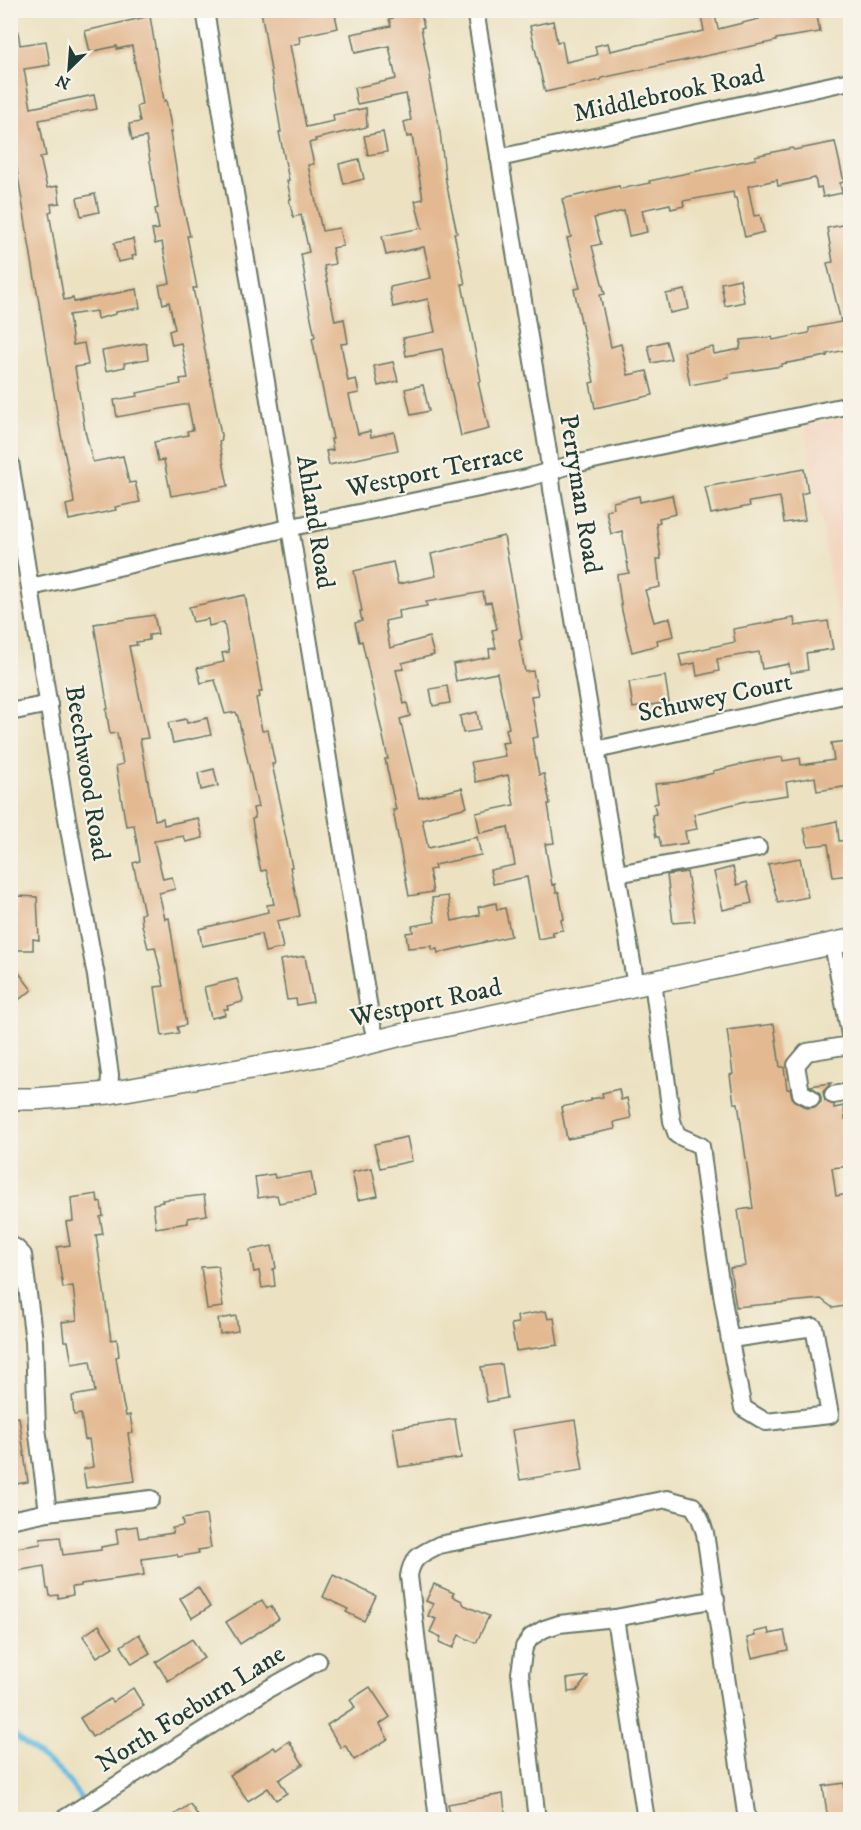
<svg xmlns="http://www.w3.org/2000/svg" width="861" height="1830" viewBox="0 0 861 1830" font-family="'IM FELL DW Pica',serif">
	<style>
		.built { fill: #f3d4bf }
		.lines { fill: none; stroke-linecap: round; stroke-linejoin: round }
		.stream { stroke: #65bce2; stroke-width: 5 }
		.building { fill: #e3b992 }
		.minor-casing { stroke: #677766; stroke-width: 20 }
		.major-casing { stroke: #677766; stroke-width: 24 }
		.minor { stroke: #fff; stroke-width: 16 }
		.major { stroke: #fff; stroke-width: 21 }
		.labels { text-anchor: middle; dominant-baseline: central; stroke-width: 4.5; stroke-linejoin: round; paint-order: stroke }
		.street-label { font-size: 26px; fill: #1f3d34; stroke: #f7f3e8 }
	</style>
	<rect width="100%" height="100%" fill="#f7f3e8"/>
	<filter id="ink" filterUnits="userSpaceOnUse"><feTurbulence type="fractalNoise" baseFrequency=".0167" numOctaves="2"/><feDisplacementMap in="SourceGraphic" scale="12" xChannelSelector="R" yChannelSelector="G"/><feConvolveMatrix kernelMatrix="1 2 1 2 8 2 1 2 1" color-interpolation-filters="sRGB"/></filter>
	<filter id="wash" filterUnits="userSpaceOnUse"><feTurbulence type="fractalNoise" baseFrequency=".008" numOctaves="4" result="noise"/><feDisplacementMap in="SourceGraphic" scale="24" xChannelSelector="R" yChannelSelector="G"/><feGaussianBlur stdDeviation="1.35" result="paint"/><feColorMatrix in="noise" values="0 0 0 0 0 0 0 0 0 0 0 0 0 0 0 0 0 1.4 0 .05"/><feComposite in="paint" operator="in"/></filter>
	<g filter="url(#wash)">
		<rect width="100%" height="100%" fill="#ece2c2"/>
		<!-- built -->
		<path class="built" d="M850,416V700L805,427Z"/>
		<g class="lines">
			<!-- stream -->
			<path class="stream" d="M10,1732L63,1774L97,1820"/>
		</g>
		<g id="blocks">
			<!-- building -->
			<g class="building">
				<path d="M261,10H334L338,28L299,36L300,43L290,45L306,127L334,121L333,115L366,108L367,127L315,139L316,141L309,143L314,164L308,165L322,231L339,228L343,246L332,248L335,264L324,266L335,321L344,319L348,343L341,344L348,381L356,379L359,393L349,395L358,434L370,431L371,437L394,432L398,450L329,465L326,451L333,450L331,439H333L312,338L315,337L304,284L306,283L301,254L309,252L301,215L293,217L289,199H291L287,181L289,180L279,132H281Z"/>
				<path d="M391,10H420L424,27L421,28L431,80L429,81L440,132L446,182L457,233H454L465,284H462L481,381L478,382L489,429L461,436L442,349L406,356L403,338L435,332L428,299L393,307L390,293V287L431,278L424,247L386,255L382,236L422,228L415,201L423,199L412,136L407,137L404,122L411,120L406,94L357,104L354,88L396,79L389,46L355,53L351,34L391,26L389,19L393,18Z"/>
				<path d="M700,10H714L718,29L759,19L758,13L771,10H816L820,32L776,39V41L601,78V80L545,92L530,26L553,21L557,42L562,41L566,62L597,55L595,46L608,43L610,51L704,31Z"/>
				<path d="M150,16L164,101L166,100L172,132H170L181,198L190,236H187L197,288H193L222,440L219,441L228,486L171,496L164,460L158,461L154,442L188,435L187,431L193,430L188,404L117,417L114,400L138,396L137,393L181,384L180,379L188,378L181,343L172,345L169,331L175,329L169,302L163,304L159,285L170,283L162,242L155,244L152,230L159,229L155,209L158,208L146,137L132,140L129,124L140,122L137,106L142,105L132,46L117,49V46L90,52L85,31Z"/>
				<path d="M18,31L20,45L46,41L50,65L24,69L31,108L94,95L97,109L39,120L46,156L40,157L47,188L58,186L60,203L51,204L52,211L49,212L64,300L73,298L74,302L137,289L140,308L116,312V314L97,319L96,311L69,315L73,345L84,343L88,365L75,367L85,431L93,462L123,456L129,483L135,482L140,502L115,507L116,510L69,520L66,505L74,503L73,495L60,430L10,128V32Z"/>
				<path d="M383,132L387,152L368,155L364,136Z"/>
				<path d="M835,142L844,182L840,183L842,193L823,197L821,187L817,188L815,178L778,186L777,180L748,186L754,216L760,215L764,232L745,237L736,198H734L733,192L683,201L684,206L671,209L670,204L642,210L647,232L629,236L624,211L594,218L601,244L592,246L605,294L600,295L611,347L621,344L628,375L647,371L653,395L595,408L590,383L594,382L574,289L580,288L567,238L571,237L562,199L619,186L620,189L650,183L649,181L756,159L755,156L792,148L794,150Z"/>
				<path d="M359,159L364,179L344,184L339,164Z"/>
				<path d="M95,194L99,212L81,216L77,198Z"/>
				<path d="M848,224L850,236V349L827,354V356L782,364V366L728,374L729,378L690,385L684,352L713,347L714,354L740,349L741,340L772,337L773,340L809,333V328L841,322L827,263L833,262L827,228Z"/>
				<path d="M133,239L136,255L132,256L133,259L118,262L114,243Z"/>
				<path d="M740,279L744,302L725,306L721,283Z"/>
				<path d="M685,290L689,309L670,313L666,294Z"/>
				<path d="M666,341L671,359L652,363L648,346Z"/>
				<path d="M146,343L148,359L124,363L125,367L106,371L102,351Z"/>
				<path d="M393,362L398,381L378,386L374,366Z"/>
				<path d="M423,385L429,411L411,415L405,389Z"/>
				<path d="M804,469L808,492L801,494L805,520L784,523L780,497L749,502L750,506L711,514L705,487Z"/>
				<path d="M672,495L676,514L659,518L660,522L656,523L661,559H657L660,587L645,590L654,622L670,618L674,636L657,640L658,645L632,652L622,611L617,575L629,573L622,531L611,534L606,510L614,508L613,502L639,496L640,502Z"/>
				<path d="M504,536L522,639L519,640L525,672L533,671L538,695L531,696L538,737L532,738L539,775L544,774L550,804H548L554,843L545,844L552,885L555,884L556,892H559L564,919L561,920L563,930L552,932L554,936L538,939L527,877L493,884L490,870L515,865L508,827L480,833L476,813L514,805L508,775L476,782L471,762L505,756L502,743L509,742L506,729L509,728L497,673L456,681L453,664L490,657L489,649L496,648L492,630L497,629L491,602L485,603L483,592L426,602L427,606L398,611L399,618L385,621L390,648L429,637L434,655L402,663L404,669L396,670L404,704L407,703L410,716L400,719L419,798L462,788L467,807L422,819L428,848L477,837L481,855L434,865L435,869L429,870L433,892L409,896L393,810H396L385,759H388L362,641L359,642L355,623L362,621L360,611H362L354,571L393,562L398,584L436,576L431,554Z"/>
				<path d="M245,595L262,692H259L260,697L256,698L262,731L268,730L275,764H272L283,815H281L292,867H290L300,916L277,921L283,948L265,952L261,934L202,946L199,929L268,912L267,905L274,904L267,872L266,870L261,871L258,858L252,819L255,818L253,808L258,807L238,717L236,712L225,714L215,680L201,683L197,668L224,662L222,653L229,652L224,622L209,626L208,619L193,622L189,607Z"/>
				<path d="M154,615L158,634L149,635V640L136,642L137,645L129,646L148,738L140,739L155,820L163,818L164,825L198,818L203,838L186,842L184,836L154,841L163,879L172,877L175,889L159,893L165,919L169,918L186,1025L177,1027L179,1033L162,1036L155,987L164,986L155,947L148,948L142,925L141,914L144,913L133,863L140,861L134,825L126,826L116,766L123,764L117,733L110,734L106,709H108L94,624Z"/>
				<path d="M794,618L795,626L828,621L833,649L806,653L808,670L790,673L789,664L762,669L759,652L717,659L719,671L697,676L695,663L682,666L679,654L735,642L733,629Z"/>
				<path d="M665,676L669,702L633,708L629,682Z"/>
				<path d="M447,686L450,703L433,706L430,689Z"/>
				<path d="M477,712L480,730L463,733L460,716Z"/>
				<path d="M207,718L211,735L173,743L168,723L186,719L187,723Z"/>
				<path d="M850,741V786L817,791L815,777L786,782L788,795L746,801L694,814L697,829L685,831L687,843L661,847L659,837H656L652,815L656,814L654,804L658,803L655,784L677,782L714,773L713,771L751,762L782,757L783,761L800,758L801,765L834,760L831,743Z"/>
				<path d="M214,769L218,786L201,790L198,773Z"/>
				<path d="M837,821L839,841L850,840V875L833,877L828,844L808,846L804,828Z"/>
				<path d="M800,858L808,897L778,903L768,864Z"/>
				<path d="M733,867L737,885L747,882L752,903L723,910L714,872Z"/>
				<path d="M687,872L695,921L673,923L667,875Z"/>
				<path d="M17,896L37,897L39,940L33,939V950H10V913L16,914Z"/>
				<path d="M448,896L452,921L480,915L478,907L496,903L497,910L505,908L511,936L438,953L437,949L432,950V946L408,948L406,933L413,932L412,926L435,922L432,898Z"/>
				<path d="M305,956L313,1002L297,1005L296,999L287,1000L280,960Z"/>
				<path d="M10,961L32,990L10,1006Z"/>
				<path d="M237,979L243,999L242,1002L227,1006L228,1009H224L225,1015L211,1018L204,987Z"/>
				<path d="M774,1024L780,1067H784L787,1089H790L793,1100L807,1108L816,1107L821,1102V1097L819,1092L810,1086L831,1083L823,1092L825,1101L834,1105V1108L844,1106L845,1119L850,1118V1166L832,1168L836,1196L850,1194V1305L833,1308L821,1299L736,1307L730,1268L746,1266L738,1210L753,1208L738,1103H734L730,1075L733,1074L727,1030Z"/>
				<path d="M619,1089L621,1100L627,1098L631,1118L614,1122L615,1129L567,1139L561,1107L591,1101V1099L603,1097L602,1093Z"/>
				<path d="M407,1137L412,1161L380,1168L374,1144Z"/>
				<path d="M372,1168L378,1196L358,1200L352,1172Z"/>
				<path d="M311,1172L315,1197L279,1203L277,1195L258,1198L255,1177L274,1174L275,1178Z"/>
				<path d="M97,1194L98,1203L101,1202L103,1216L100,1217L103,1234L96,1235L111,1340L117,1339L119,1356L116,1357L123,1403L126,1416L130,1415L133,1433H128L135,1481L86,1488L83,1469L93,1467L89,1439L85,1440L81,1414L74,1415L72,1396L95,1392L90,1361L72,1364L68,1341H64L62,1322L77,1320L73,1286L63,1288L57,1247L70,1245L66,1222L73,1221L71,1198Z"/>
				<path d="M204,1195L207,1215L188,1218V1223L156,1228L153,1204L163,1202L162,1200Z"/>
				<path d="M272,1246L276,1268L273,1269L275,1286L262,1288L259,1271L254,1272L250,1250Z"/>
				<path d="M218,1266L223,1307L207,1309L201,1267Z"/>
				<path d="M546,1311L548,1319L554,1318L558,1345L516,1351L511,1324L518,1323L517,1316Z"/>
				<path d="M236,1316L238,1331L220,1334L218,1319Z"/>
				<path d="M502,1364L507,1398L487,1402L481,1367Z"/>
				<path d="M19,1417L28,1482L10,1485V1418Z"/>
				<path d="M455,1419L461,1458L399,1467L393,1428Z"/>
				<path d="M575,1420L583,1470L520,1480L512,1430Z"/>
				<path d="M206,1515L211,1548L198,1550L199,1553L178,1557L177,1554L142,1559L144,1575L81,1584V1586L72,1587L73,1595L58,1598V1595L50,1596L49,1589H47L44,1566L10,1572V1549L41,1544L40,1539L60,1537L63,1555L101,1550V1547L118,1544L116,1529L137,1526L139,1538L173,1533L172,1528L183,1526L182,1519Z"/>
				<path d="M333,1575L376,1596L364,1621L346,1612L348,1609L323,1597Z"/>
				<path d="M434,1584L454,1593L452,1596L462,1601L464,1605L489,1616L476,1643L459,1635L453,1648L439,1642L441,1637L430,1632L436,1619L428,1616L433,1604L426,1601Z"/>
				<path d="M198,1587L210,1607L192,1618L180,1598Z"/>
				<path d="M262,1600L267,1609L271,1606L279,1619L240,1644L226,1622Z"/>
				<path d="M99,1625L113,1647L97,1657L83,1636Z"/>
				<path d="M768,1629L769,1634L784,1631L788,1650L752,1658L747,1638L755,1636L754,1632Z"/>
				<path d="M139,1634L150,1653L132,1664L121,1646Z"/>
				<path d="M192,1639L204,1658L168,1681L156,1662Z"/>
				<path d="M588,1676L577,1691L568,1692L567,1679Z"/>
				<path d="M370,1687L390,1717L380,1724L388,1739L354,1760L345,1745L341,1748L327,1725L355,1707L350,1700Z"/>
				<path d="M133,1688L144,1706L92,1737L80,1718L110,1699L112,1702Z"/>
				<path d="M289,1741L303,1764L279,1780L287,1793L276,1800L268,1788L248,1801L230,1775L274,1747L276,1750Z"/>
				<path d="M844,1783L848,1820H828L823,1786Z"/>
				<path d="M503,1794L506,1820H451L448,1804Z"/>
				<path d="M190,1804L201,1820H167Z"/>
			</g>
		</g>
	</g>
	<g filter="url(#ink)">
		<use href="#blocks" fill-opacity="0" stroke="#677766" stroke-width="1.5"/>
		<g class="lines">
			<!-- minor casing -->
			<g class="minor-casing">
				<g id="minor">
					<path d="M205,10L371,1021L377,1041"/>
					<path d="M475,10L548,452L552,489L636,986"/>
					<path d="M499,158L850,81"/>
					<path d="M10,462L64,802L96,976L110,1075L109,1093"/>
					<path d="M31,587L306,524L527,478L570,465L850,405"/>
					<path d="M10,712L49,704"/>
					<path d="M596,750L844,695"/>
					<path d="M617,874L758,848"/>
					<path d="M833,944L850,1035"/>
					<path d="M653,982L672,1121L677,1135L701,1146C712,1234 725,1322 743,1408L766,1422L830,1415L814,1327L731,1339"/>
					<path d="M833,1095L850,1092"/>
					<path d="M811,1098L801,1093L796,1065L807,1052L850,1045"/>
					<path d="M10,1245L16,1248L23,1255L34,1341L37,1428L48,1512"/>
					<path d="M10,1520L48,1512L151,1499"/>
					<path d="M615,1618L716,1599"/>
					<path d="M62,1820L268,1689L318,1661"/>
					<path d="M438,1820L409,1576C412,1556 422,1554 439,1545L667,1499L693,1506L700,1518L705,1533L747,1820"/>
					<path d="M537,1820L520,1673L524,1647L531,1637L544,1629L559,1624L615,1618L646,1820"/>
				</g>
			</g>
			<!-- major casing -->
			<g class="major-casing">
				<path id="major" d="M10,1099H34L109,1093L318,1056L401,1035L850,940"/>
			</g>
			<!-- minor -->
			<use href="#minor" class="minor"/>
			<!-- major -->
			<use href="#major" class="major"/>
		</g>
	</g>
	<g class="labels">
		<!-- street labels -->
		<g class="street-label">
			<text transform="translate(669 94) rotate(-12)">Middlebrook Road</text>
			<text transform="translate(435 471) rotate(-12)">Westport Terrace</text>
			<text transform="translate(580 494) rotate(81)">Perryman Road</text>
			<text transform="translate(315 522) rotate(81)">Ahland Road</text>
			<text transform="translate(715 698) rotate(-12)">Schuwey Court</text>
			<text transform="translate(87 773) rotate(81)">Beechwood Road</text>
			<text transform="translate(426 1003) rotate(-12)">Westport Road</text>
			<text transform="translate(191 1709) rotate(-32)">North Foeburn Lane</text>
		</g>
	</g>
	<!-- margin -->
	<rect width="861" height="1830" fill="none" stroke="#f7f3e8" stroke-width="36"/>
	<!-- north arrow -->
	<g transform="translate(69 69) rotate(205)" stroke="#f7f3e8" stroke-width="4.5" paint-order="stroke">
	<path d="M0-4.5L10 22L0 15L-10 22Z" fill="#1f3d34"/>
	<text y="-9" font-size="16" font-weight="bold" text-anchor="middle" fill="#1f3d34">N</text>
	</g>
</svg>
